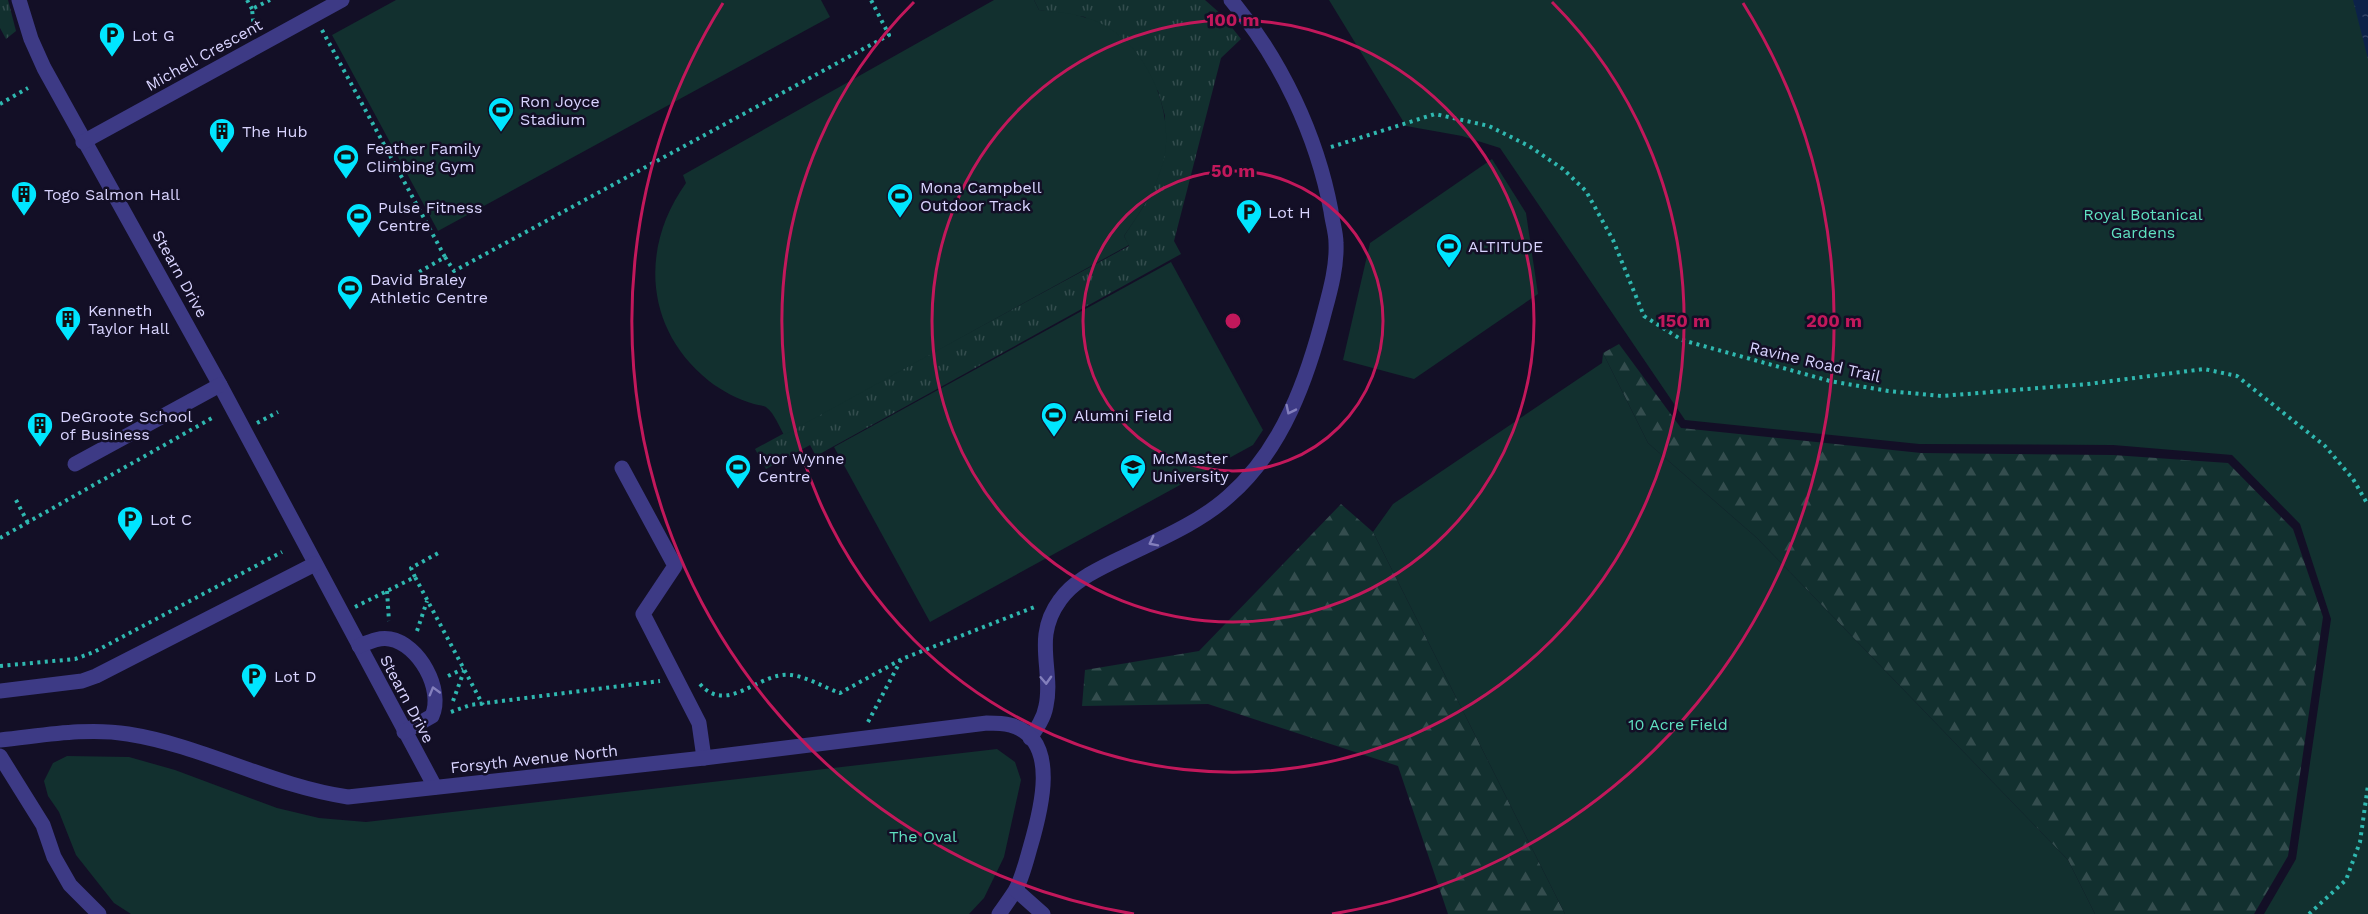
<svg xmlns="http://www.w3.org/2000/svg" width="2368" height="914" viewBox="0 0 2368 914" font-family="'Work Sans',sans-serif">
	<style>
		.grass { fill: url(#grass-tufts) }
		.forest { fill: url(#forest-firs) }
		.park { fill: #12302f }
		.water { fill: url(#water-ripples) }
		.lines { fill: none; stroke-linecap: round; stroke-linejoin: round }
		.path { stroke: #2fb8b0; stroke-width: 4; stroke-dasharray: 3 4.5; stroke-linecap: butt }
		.minor { stroke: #3d3a85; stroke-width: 15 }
		.oneway { stroke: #837fbc }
		.ring { fill: none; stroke: #c2185b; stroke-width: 3 }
		.labels { text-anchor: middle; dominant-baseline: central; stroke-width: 5; stroke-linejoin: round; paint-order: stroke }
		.poi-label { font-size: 16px; fill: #d9d4ff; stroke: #130f26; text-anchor: start }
		.street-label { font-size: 16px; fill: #d9d4ff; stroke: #130f26 }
		.park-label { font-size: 16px; fill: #5fe0c0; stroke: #130f26 }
		.centre { fill: #c2185b; stroke: #130f26; stroke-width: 3 }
		.ring-label { font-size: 18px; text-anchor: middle; font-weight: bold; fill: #c2185b; stroke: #130f26; stroke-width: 5; stroke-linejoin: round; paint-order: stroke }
	</style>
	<defs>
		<pattern id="grass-tufts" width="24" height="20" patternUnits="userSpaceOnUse" patternTransform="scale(1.5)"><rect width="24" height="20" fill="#12302f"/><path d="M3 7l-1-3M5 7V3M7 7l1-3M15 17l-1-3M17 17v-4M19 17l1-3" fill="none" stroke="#344d4e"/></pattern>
		<pattern id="forest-firs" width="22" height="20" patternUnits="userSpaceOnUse" patternTransform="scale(1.5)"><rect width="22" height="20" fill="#12302f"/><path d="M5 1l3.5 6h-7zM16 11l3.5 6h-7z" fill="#344d4e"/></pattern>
		<pattern id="water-ripples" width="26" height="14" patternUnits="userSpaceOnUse" patternTransform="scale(1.5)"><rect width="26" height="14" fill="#0c2248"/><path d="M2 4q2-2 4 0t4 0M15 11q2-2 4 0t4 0" fill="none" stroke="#2f4163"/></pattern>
	</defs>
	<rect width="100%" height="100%" fill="#130f26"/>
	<!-- grass -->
	<g class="grass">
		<path d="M0,0H8L16,31L6,39L0,28Z"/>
		<path d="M1034,0H1205L1222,15L1241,39L1221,58L1174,241L1181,254L816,456L810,445L766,469L755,449L1129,246L1124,236L1147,201L1163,161L1165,116L1158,91L1085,17L1039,10Z"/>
	</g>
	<!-- forest -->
	<g class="forest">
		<path d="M1619,344L1681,428L1921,453L2113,455L2228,463L2293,529L2323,617L2288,856L2254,914H2095L2068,860L1757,538L1648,443L1603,353Z"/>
		<path d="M1341,504L1373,532L1565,914H1448L1398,766L1208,704L1082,706L1085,670L1199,651Z"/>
	</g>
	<!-- park -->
	<g class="park">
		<path d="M396,0H821L830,17L438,231L332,35Z"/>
		<path d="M994,0H1034L1039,10C1061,12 1082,14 1102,24C1148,47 1176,113 1163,163C1155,190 1140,213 1124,236L1129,245L784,435C780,428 774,413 767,408C764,405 757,405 754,404C737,399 722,391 709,381C644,329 640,247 686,183L683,175Z"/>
		<path d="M1329,0H2368V914H2264L2296,859L2331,619L2300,524L2232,455L2113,445L1919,444L1685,420L1500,148L1462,136L1406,126Z"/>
		<path d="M1492,159L1526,213L1538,294L1414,379L1343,360L1370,243Z"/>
		<path d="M1171,262L1263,430L1253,445L930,622L834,447Z"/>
		<path d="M1603,353L1648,443L1757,538L2068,860L2095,914H1565L1373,532L1393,504L1602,363Z"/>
		<path d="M997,749L1015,762L1021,780L1004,857L984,898L969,914H131L114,903L76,855L59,812L48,796L44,781L53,763L67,756L129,757L175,770L277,808L319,818L366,822Z"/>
	</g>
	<!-- water -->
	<path class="water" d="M2353,0H2368V59Z"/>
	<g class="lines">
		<!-- path -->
		<g class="path">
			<path d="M247,0L252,9"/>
			<path d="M254,29L252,9L270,0"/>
			<path d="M322,30L445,257L419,272"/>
			<path d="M0,104L28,88"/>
			<path d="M1331,147L1435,114L1489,126L1529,146L1563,169L1586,191L1613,240L1644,316L1682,340L1830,381L1888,391L1942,396L2088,384L2204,369L2237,376L2325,446L2353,479L2368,505"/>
			<path d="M445,257L454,271L889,35L871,0"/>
			<path d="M257,423L278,412"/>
			<path d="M16,500L28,523"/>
			<path d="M0,538L212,418"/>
			<path d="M415,577L411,568L440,552"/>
			<path d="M387,591L389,621"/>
			<path d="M355,607L415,577L483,705"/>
			<path d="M417,631L427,601"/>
			<path d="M0,666L75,659L94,652L282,552"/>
			<path d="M448,676L463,669"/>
			<path d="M700,684C728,716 759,671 791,675C808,677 825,688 840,693L902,659L1037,606"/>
			<path d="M453,701L464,671"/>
			<path d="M451,712L470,705L660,681"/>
			<path d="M868,722L901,660"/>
			<path d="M2309,914L2346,880L2360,842L2368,785"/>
		</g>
		<!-- minor -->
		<g class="minor">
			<path d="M19,0L31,39L44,68L220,385L435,787"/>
			<path d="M83,142L342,0"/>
			<path d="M75,464L220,385"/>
			<path d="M622,468L675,566L643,614L699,723L704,758"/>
			<path d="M359,646C369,642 379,637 390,639C419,644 444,690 432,716L404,732"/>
			<path d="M0,691L82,681L96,676L315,564"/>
			<path d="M1030,738C1037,728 1044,718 1046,706C1054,670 1032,638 1060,600C1074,580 1097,570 1119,559C1155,541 1198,524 1229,496C1283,449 1308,377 1325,310C1331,288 1337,265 1336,243C1336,232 1332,221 1331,211C1317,136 1281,59 1231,0"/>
			<path d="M0,740C41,736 86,727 128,734C204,746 272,786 348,797L704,758L987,723C994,723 1003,723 1010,725C1062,738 1040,814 1030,848C1026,862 1022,879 1015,891C1010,899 1004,907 999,914"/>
			<path d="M0,756L43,825L54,857L70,885L99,914"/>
			<path d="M1016,890L1043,914"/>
		</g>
	</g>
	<!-- one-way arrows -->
	<defs><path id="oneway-chevron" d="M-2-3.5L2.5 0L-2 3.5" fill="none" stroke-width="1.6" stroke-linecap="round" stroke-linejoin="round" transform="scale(1.5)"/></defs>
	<g class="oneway">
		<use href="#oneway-chevron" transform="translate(1290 410) rotate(116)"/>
		<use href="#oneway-chevron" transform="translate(1153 542) rotate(153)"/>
		<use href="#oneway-chevron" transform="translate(1046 680) rotate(87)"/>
		<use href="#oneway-chevron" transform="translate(434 691) rotate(-106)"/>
	</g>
	<!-- distance rings -->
	<g class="ring">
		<circle cx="1233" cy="321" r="150"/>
		<circle cx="1233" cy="321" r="301"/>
		<path d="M1552 2A451 451 0 1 1 914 2"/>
		<path d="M1134 914A601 601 0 0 1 723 3M1743 3A601 601 0 0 1 1332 914"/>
	</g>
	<!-- icons -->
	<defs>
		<g id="parking-pin" transform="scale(1.35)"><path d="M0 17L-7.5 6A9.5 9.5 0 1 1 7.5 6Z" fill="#00e5ff" stroke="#130f26"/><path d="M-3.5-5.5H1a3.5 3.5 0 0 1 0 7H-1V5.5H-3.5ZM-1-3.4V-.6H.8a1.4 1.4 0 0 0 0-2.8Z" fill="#111"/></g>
		<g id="stadium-pin" transform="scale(1.35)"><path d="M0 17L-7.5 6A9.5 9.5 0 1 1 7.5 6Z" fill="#00e5ff" stroke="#130f26"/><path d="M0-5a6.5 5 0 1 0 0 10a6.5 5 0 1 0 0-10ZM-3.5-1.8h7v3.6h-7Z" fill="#111"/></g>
		<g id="building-pin" transform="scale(1.35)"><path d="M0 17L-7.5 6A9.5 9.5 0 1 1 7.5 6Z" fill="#00e5ff" stroke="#130f26"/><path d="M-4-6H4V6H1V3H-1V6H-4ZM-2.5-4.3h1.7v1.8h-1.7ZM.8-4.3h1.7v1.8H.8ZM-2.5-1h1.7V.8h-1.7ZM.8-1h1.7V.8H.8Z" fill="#111"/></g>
		<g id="university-pin" transform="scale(1.35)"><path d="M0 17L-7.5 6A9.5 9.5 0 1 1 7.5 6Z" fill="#00e5ff" stroke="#130f26"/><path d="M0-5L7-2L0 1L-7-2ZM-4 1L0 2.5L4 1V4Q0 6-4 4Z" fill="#111"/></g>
	</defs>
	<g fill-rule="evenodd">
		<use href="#parking-pin" x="112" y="35"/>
		<use href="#stadium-pin" x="501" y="110"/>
		<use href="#building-pin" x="222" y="131"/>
		<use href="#stadium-pin" x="346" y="157"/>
		<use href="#building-pin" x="24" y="194"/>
		<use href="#stadium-pin" x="900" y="196"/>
		<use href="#parking-pin" x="1249" y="212"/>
		<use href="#stadium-pin" x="359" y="216"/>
		<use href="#stadium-pin" x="1449" y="246"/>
		<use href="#stadium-pin" x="350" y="288"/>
		<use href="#building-pin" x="68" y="319"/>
		<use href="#stadium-pin" x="1054" y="415"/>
		<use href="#building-pin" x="40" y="425"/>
		<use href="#stadium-pin" x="738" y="467"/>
		<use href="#university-pin" x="1133" y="467"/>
		<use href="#parking-pin" x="130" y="519"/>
		<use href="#parking-pin" x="254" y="676"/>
	</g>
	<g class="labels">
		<!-- poi labels -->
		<g class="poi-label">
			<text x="132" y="35">Lot G</text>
			<text x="520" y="101">Ron Joyce<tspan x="520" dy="18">Stadium</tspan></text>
			<text x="242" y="131">The Hub</text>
			<text x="366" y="148">Feather Family<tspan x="366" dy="18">Climbing Gym</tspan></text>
			<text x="920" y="187">Mona Campbell<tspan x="920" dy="18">Outdoor Track</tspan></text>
			<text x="44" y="194">Togo Salmon Hall</text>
			<text x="378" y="207">Pulse Fitness<tspan x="378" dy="18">Centre</tspan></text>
			<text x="1268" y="212">Lot H</text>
			<text x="1468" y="246">ALTITUDE</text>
			<text x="370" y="279">David Braley<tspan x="370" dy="18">Athletic Centre</tspan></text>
			<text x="88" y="310">Kenneth<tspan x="88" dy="18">Taylor Hall</tspan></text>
			<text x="1074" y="415">Alumni Field</text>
			<text x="60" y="416">DeGroote School<tspan x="60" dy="18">of Business</tspan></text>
			<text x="758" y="458">Ivor Wynne<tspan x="758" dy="18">Centre</tspan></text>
			<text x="1152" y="458">McMaster<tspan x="1152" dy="18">University</tspan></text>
			<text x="150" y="519">Lot C</text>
			<text x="274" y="676">Lot D</text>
		</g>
		<!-- street labels -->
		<g class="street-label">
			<text transform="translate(204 55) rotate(-29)">Michell Crescent</text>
			<text transform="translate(180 274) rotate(61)">Stearn Drive</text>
			<text transform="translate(1815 362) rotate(13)">Ravine Road Trail</text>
			<text transform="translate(407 699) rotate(62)">Stearn Drive</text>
			<text transform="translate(534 759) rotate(-6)">Forsyth Avenue North</text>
		</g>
		<!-- park labels -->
		<g class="park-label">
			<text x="2143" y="214">Royal Botanical<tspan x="2143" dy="18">Gardens</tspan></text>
			<text x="1678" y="724">10 Acre Field</text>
			<text x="923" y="836">The Oval</text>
		</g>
	</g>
	<circle cx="1233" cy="321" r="9" class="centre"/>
	<g class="ring-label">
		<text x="1233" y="26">100 m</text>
		<text x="1233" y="177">50 m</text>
		<text x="1684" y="327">150 m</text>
		<text x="1834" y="327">200 m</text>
	</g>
</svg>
